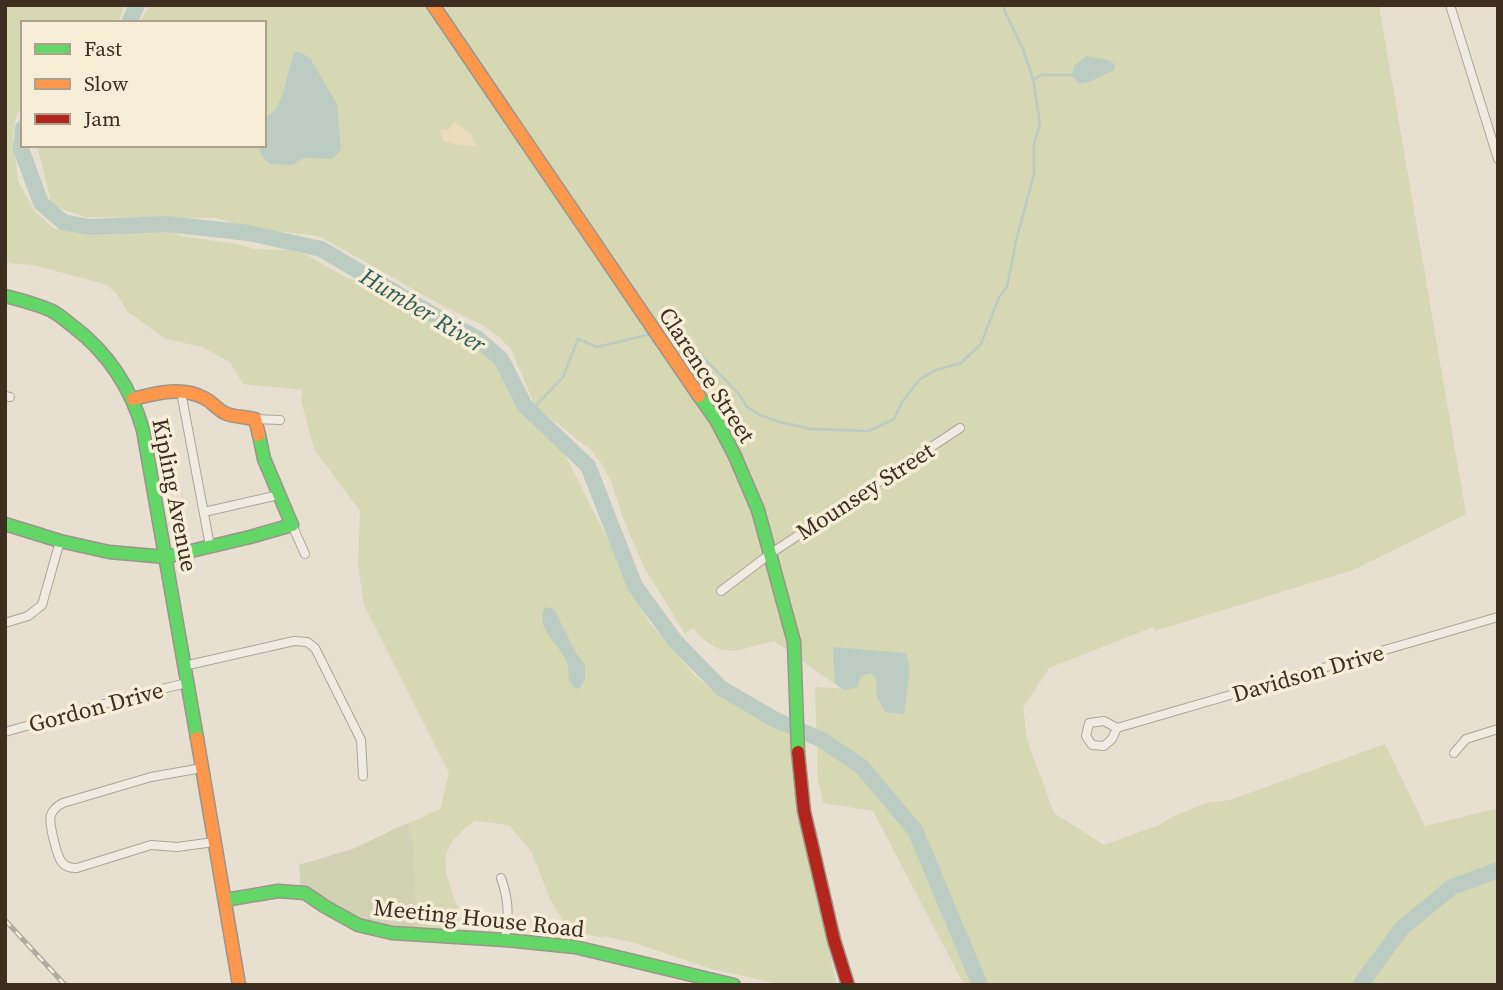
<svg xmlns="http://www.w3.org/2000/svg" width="1503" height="990" viewBox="0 0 1503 990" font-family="'Source Serif 4',serif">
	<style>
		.green { fill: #d6d7b3 }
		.sand { fill: #eadcb9 }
		.cemetery { fill: #d1d1b3 }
		.water { fill: #bcccc2 }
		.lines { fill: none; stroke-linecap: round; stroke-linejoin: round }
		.stream { stroke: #bcccc2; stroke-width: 2.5 }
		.river { stroke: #bcccc2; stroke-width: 16 }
		.street-casing { stroke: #ada599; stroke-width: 10 }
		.fast-casing { stroke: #9c958a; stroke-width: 15 }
		.slow-casing { stroke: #9c958a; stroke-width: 15 }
		.jam-casing { stroke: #9c958a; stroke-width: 15 }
		.street { stroke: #efebe3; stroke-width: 8 }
		.fast { stroke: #63d668; stroke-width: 12 }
		.slow { stroke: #ff974d; stroke-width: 12 }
		.jam { stroke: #b3261e; stroke-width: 12 }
		.rail-casing { stroke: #afaaa2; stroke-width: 5 }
		.rail { stroke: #f7eed8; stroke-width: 2.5; stroke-dasharray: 8; stroke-linecap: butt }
		.labels { text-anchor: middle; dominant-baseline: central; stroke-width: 7; stroke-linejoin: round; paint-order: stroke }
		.street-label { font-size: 23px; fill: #3d2e20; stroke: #f7eed8 }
		.water-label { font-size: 24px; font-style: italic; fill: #2f5d5a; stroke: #f7eed8 }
	</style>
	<rect width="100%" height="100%" fill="#e7e0d1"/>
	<!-- green -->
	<g class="green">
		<path d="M5,5H124L121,16L116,23H23V104L16,117L13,137L18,181L35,211L54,229L168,230L181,236L237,244L253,249L289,250L307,255L345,277L379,289L406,302L487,349L513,400L539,431L556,442L566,457L607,538L621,560L648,621L696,677L723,699L791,735L801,810L811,853L836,985H783L708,968L638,944L604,936V938L569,931L550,899L531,851L509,825L475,821C449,839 439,855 450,886C453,895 458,904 459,913C460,921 455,932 453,940L417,935L299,865L353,849L440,809L449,773L364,605L358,565L360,511L314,449L301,400L302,390L243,384L230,362L202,347L166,339L128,312L116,293L107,285L34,265L5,263Z"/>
		<path d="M150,5H1379L1466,514L1353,570L1155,631L1153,627L1049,668L1023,708L1027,740L1054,813L1104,845L1159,825L1174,816L1206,803L1230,800L1385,744L1425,826L1498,808V985H964L873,811L823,803L818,780L815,687L847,689L861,677L870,673L876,678L904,692L834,647L835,684L774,641C736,650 722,662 693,628L685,634L644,567L624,521L611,481L602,464L591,450L535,406L511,349L498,336L484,326L445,307L319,236L249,228L216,218L86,217L52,206L37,145H264V23H139Z"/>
	</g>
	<!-- sand -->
	<path class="sand" d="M454,122L472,134V139L477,146L457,145L443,141L440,131L442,129L448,130Z"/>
	<!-- cemetery -->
	<path class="cemetery" d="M407,823L413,842L417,935L365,929L301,892L299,865L353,849Z"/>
	<!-- water -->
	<g class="water">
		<path d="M294,52H300L310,58L337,104L341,150L332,159L304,158L292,165L270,164L264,159L258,148L249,146L264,145V120L276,109L282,96Z"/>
		<path d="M1086,56L1109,60L1115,65L1114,70L1089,82L1079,84L1072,75L1074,66Z"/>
		<path d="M545,607L554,609L575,651L585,665V679L580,688L577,689C565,683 571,671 566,660C558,643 534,627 545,607Z"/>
		<path d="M833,647L906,653L910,671L904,714L885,712L877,697L876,678L870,673L861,677L856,688L844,690L835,684Z"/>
	</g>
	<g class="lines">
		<!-- stream -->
		<g class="stream">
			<path d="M1034,79L1041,75H1072"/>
			<path d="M660,332L668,330L683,336L739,394L747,407L760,415L780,422L811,429L869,431L894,419L902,402L920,379L936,370L961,363L981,344L999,297L1007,287L1016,241L1034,174V144L1040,124L1033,79L1023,49L1005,12L1003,5"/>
			<path d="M531,411L563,377L578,339L597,347L651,334"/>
		</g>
		<!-- river -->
		<g class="river">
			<path d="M129,23L137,5"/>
			<path d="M23,128L21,149L41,203L63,222L89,227L167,224L249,233L321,249L437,317L477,338L501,359L525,406L588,466L635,586L675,641L721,688L774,719L822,740L862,767L915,830L980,985"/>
			<path d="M1360,985L1402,928L1452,887L1498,870"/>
		</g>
		<!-- street casing -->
		<g class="street-casing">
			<g id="street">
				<path d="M1450,5L1498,159"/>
				<path d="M181,392L210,546"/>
				<path d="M5,396L10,397"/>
				<path d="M255,419L280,420"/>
				<path d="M204,512L279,495"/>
				<path d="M292,525L305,554"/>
				<path d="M721,591L770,554L960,428"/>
				<path d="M5,623L28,616L42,605L60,541"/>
				<path d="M184,666L294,641L307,642L315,648L361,740L363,776"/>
				<path d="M1117,728L1104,721L1089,723L1086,736L1092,745L1104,746L1112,739L1117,728L1498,617"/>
				<path d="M5,732L132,696L187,683"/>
				<path d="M1454,753L1466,739L1498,729"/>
				<path d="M202,768L151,777L63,803C57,806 53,809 51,815C48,822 57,855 61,861C65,867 70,868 77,868L151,845L177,847L214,842"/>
				<path d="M501,878C510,903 508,915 505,940"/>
			</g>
		</g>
		<!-- fast casing -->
		<g class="fast-casing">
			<g id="fast">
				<path d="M5,296C21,300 37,304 52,311C60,315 67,322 74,327C109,354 131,388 143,430L197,738"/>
				<path d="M699,396L716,420L734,454L758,510L794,642L798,752"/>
				<path d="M5,524L60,541L109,552L166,557L250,537L292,525L264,459L259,435"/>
				<path d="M225,900L278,891L305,893L324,906L358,925L392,933L505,940L575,947L734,985"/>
			</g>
		</g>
		<!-- slow casing -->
		<g class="slow-casing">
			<g id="slow">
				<path d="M433,5L699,396"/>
				<path d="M133,399C156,393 182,386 204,398C213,402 218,411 227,414C236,417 246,417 255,419L259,435"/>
				<path d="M197,738L239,985"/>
			</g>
		</g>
		<!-- jam casing -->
		<g class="jam-casing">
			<path id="jam" d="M798,752L804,811L834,940L848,985"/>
		</g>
		<!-- street -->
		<use href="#street" class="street"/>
		<!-- fast -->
		<use href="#fast" class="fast"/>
		<!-- slow -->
		<use href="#slow" class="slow"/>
		<!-- jam -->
		<use href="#jam" class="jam"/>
		<!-- rail casing -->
		<g class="rail-casing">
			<path id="rail" d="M5,920L65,985"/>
		</g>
		<!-- rail -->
		<use href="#rail" class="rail"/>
	</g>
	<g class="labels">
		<!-- street labels -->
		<g class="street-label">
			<text transform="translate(707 375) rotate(57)">Clarence Street</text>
			<text transform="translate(865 491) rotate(-33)">Mounsey Street</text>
			<text transform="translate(175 495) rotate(79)">Kipling Avenue</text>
			<text transform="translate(1308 673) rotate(-16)">Davidson Drive</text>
			<text transform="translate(96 707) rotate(-15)">Gordon Drive</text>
			<text transform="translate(479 918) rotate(6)">Meeting House Road</text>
		</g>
		<!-- water labels -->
		<g class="water-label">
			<text transform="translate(423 310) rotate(31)">Humber River</text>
		</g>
	</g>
	<!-- border -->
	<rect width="1503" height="990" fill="none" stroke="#3d2e20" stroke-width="14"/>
	<!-- legend -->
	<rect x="21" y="21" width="245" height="126" fill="#f7eed8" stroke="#ada18e" stroke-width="2"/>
	<rect x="35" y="44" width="35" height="10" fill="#63d668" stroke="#ada18e" stroke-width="2"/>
	<text x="84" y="56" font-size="21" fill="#3d2e20">Fast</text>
	<rect x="35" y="79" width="35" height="10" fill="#ff974d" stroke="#ada18e" stroke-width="2"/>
	<text x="84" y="91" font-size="21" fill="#3d2e20">Slow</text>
	<rect x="35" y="114" width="35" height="10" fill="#b3261e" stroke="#ada18e" stroke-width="2"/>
	<text x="84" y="126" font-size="21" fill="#3d2e20">Jam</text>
</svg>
